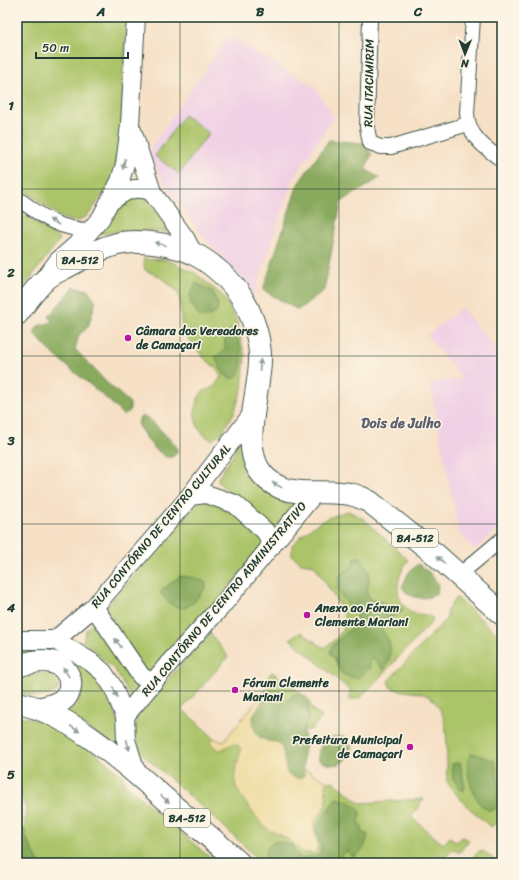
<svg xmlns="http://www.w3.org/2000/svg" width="519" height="880" viewBox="0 0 519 880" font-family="Sriracha,sans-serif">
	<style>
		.built { fill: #f0d0e5 }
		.green { fill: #acc469; stroke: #66804e }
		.forest { fill: #89aa5d; stroke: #547448 }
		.sand { fill: #eeda9e; stroke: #868c69 }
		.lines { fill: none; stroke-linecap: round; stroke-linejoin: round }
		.minor-casing { stroke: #3f554a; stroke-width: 16 }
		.tertiary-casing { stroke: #3f554a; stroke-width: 20 }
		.primary-casing { stroke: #3f554a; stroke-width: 24 }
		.minor { stroke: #fff; stroke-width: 14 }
		.tertiary { stroke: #fff; stroke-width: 18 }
		.primary { stroke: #fff; stroke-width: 22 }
		.oneway { fill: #8f9e9a }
		.grid { fill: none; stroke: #1f3d34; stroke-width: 1; stroke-opacity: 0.55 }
		.poi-dot { fill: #b5179e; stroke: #fcf5e5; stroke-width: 1.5 }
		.labels { text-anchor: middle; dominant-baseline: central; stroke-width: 3; stroke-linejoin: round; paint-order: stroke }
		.shield { fill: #fcf5e5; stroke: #617469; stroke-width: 1 }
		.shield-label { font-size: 11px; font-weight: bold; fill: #1f3d34 }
		.street-label { font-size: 12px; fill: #1f3d34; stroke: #fcf5e5 }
		.poi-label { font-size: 12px; font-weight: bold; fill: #1f3d34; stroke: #fcf5e5; text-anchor: start }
		.quarter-label { font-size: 14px; font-weight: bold; fill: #5f616e; stroke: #fcf5e5 }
		.neatline { fill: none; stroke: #1f3d34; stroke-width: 1.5 }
		.grid-label { font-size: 13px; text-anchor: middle; font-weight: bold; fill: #1f3d34 }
	</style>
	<rect width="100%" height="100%" fill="#fcf5e5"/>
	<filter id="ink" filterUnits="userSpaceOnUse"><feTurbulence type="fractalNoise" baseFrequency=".025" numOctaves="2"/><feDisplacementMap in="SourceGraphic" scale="8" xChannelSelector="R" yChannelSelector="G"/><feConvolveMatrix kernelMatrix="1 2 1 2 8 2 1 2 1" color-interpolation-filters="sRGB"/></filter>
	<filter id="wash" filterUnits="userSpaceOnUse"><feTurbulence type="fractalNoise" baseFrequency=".012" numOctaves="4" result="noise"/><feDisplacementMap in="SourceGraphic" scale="16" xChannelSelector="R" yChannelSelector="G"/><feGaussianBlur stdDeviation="0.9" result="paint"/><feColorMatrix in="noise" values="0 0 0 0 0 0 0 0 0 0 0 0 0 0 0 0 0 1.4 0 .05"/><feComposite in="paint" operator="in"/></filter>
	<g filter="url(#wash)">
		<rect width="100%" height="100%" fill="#f6e0c6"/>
		<!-- built -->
		<g class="built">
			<path d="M229,36L314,87L334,117L292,180L254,295L200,232L170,192L147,153Z"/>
			<path d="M462,308L502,357V525L474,550L459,533L430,383L462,379L427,335Z"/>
		</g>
		<!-- green -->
		<g class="green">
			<path d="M17,17H127L123,79L121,160L113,181L89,214L79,221H71L62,218L17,185Z"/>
			<path d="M184,115L209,133L179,174L155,156Z"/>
			<path d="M134,194L146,197L170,232C145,230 123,230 98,234L124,200Z"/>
			<path d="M17,210L60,239L23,288L17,283Z"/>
			<path d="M143,259L167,260L195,273L223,296L236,320L245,356L242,389L234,413L223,431L212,440C195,432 190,412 200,395C202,391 209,389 213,387C216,385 218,381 221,377L216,368L203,357L182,331L179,293L162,278L145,270Z"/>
			<path d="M241,438L304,502L274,536L271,529L218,482V478L233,455Z"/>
			<path d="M202,498L228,506L261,532L264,546L158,669L147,674L105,608Z"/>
			<path d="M348,511L364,519L408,560C397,576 391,600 412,612C418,615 427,614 433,618L431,623L360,698L350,700V690L290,639L301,632L324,648C334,642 345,632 345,619C344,610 320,574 314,565L301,563L292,555V545C311,526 322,519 348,511Z"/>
			<path d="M456,597L502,638V816L492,827C483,822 450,791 447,781C446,777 447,771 447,766C446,744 450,717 433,700C421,688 405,695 390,687L388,681L447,618V611Z"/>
			<path d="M97,618L145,682L131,698L115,670L83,641L86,630Z"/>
			<path d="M210,633L228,657L182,709L214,738L210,743L219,751L232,744L238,745L241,750L239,758L266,827L289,840L299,850L318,844L313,823C324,810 329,805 325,787L328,782L333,781L360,803L424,799L411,817L443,844L450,837L456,842L463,837L469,840L459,853L453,849L440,863H262L218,821L141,753L134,732L139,711Z"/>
			<path d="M17,645H42L72,654L109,689L126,755L67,713C91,696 83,671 64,655L17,659Z"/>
			<path d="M272,672L308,698L313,710L322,717L312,729L303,731C308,718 313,703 300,694L278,705L270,700L263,701L259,698L269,686L264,682Z"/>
			<path d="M40,673L54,676L58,683V690C44,699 32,696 17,693V676Z"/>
			<path d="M17,716L39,720L90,749L122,775L125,784L216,863H198L197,861L193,863H39L27,840L24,829L26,808L17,789Z"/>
			<path d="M479,851H483L499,863L468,862Z"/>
		</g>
		<!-- forest -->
		<g class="forest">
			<path d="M329,140L363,143L372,154L365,169L380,178L341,202L324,290L298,310L263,290L298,184Z"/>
			<path d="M196,283L212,291L218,304L217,312L207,317H200L191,304L190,294Z"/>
			<path d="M74,287L88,290L96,301L88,327L79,335L75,349L106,382L130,403V411L123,415C96,385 59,365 34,333L38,326L52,322L49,316Z"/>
			<path d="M233,328C240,342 247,364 236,378H229L223,373L215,357C231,349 222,347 226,336C228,333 231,330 233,328Z"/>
			<path d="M142,416L149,418L177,447V453L172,457H166L153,447L138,426L139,419Z"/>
			<path d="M356,557H360C374,577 369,572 367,594L371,599L382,602L392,610L402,608L403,611L386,620L382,625C382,632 385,634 388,640C393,649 390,663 383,670L374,658H371L369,669L360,678L350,677L341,673L335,659L330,653L332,646L358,622L356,615L337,590L339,576L352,567Z"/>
			<path d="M418,564L430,573L438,585L437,594C425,600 410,600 402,587L409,572Z"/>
			<path d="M180,576L195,578L205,582L206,587L194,602L185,608C173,607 167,603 160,592Z"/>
			<path d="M294,694H300L307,702L309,716L303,731L306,744L303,760L304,776L298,779L287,774L284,758L277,742C251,742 246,719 263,701L270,700L278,705L289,700Z"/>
			<path d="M333,737H345L352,746C348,765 333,770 318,759C318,747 322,743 333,737Z"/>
			<path d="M472,753L495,761L500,792L499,807L490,811C487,809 483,807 480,804C472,792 462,766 472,753Z"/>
			<path d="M460,763L465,787L462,791L453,779L452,764Z"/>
			<path d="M336,798C343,799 360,805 360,813C360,817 359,820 359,823L362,827V832L368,835C366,844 363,853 353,857L347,851L343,853L336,863H269L265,855L268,846L276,841L291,845L301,859L320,855L321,847L316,827Z"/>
			<path d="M19,828L24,829L27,840L39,863H25Z"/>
		</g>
		<!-- sand -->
		<path class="sand" d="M259,698L263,701L253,715C252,733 259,742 277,742L282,748L287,774L298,779L304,776V769L328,782L325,787C329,805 324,810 313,823L318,844L316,853C298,855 300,847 287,839C280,834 271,832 265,827C258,820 239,796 236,786C232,773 238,763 241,750L238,745L232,744L219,751L210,743L214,738L223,742Z"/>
	</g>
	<g filter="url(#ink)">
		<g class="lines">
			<!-- minor casing -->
			<g class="minor-casing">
				<g id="minor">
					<path d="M370,17L367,127L370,143L381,147H391L468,124"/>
					<path d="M473,17L467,113C468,136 485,148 502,160"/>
					<path d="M17,198C42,216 58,230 91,230"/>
					<path d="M459,575L502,539"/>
				</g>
			</g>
			<!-- tertiary casing -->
			<g class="tertiary-casing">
				<g id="tertiary">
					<path d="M132,130L152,192L185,238L193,253"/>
					<path d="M109,203C123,192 134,184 152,192"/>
					<path d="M49,273L58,261L82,240L101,218L120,181L125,164L130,125L136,17"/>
					<path d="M190,496L206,494L235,504L265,531L268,536L271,547"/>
					<path d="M94,607L141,676L152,683"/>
					<path d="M17,640H55L94,607L186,501L253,413"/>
					<path d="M55,640L91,662L103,672L113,687L125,716L126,740L136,772"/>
					<path d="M125,716L170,662L220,608L314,494"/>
				</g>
			</g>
			<!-- primary casing -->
			<g class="primary-casing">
				<g id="primary">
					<path d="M17,314C26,303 34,290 44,281C51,273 64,269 72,264C86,256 101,248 117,244C137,239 175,244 194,254C212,263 232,281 242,298C253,316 261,341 260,362C259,393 240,448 262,474C283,499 314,490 341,493C352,493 361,497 370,502L435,554L502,614"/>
					<path d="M17,666C27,663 42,659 51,662C67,665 77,684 65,698C59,704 50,706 42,708"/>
					<path d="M17,703C71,711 136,774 177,809C197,827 219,844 239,863"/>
				</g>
			</g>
			<!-- minor -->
			<use href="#minor" class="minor"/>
			<!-- tertiary -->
			<use href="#tertiary" class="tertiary"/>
			<!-- primary -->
			<use href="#primary" class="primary"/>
		</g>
		<!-- one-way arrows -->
		<defs><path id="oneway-solid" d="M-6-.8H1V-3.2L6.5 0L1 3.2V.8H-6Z"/></defs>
		<g class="oneway">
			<use href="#oneway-solid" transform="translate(124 164) rotate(103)"/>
			<use href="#oneway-solid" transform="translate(54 222) rotate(-150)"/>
			<use href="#oneway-solid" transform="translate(160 244) rotate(-165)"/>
			<use href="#oneway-solid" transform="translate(260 365) rotate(-86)"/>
			<use href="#oneway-solid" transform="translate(277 485) rotate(-151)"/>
			<use href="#oneway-solid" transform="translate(441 560) rotate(-138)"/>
			<use href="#oneway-solid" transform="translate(118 643) rotate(-126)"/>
			<use href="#oneway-solid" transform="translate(66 672) rotate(-121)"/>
			<use href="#oneway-solid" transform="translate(115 692) rotate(66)"/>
			<use href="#oneway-solid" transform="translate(75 729) rotate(33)"/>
			<use href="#oneway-solid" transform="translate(128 745) rotate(75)"/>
			<use href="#oneway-solid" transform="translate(165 799) rotate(42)"/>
		</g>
	</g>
	<!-- grid -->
	<path class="grid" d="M180,17V863M339,17V863M17,189H502M17,356H502M17,524H502M17,691H502"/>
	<!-- markers -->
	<g class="poi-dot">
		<circle cx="128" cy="338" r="4"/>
		<circle cx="307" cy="615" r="4"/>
		<circle cx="235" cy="690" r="4"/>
		<circle cx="410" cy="747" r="4"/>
	</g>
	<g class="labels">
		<!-- shield labels -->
		<g class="shield">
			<rect x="57" y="251" width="46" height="18" rx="3"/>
			<rect x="392" y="529" width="46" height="18" rx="3"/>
			<rect x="164" y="809" width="46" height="18" rx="3"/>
		</g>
		<g class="shield-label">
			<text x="80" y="260">BA-512</text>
			<text x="415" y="538">BA-512</text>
			<text x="187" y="818">BA-512</text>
		</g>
		<!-- street labels -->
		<g class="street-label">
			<text transform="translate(369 83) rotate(-89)">RUA ITACIMIRIM</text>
			<text transform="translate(161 526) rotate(-50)">RUA CONTÔRNO DE CENTRO CULTURAL</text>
			<text transform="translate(224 599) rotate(-50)">RUA CONTÔRNO DE CENTRO ADMINISTRATIVO</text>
		</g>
		<!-- poi labels -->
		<g class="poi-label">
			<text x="136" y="331">Câmara dos Vereadores<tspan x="136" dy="14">de Camaçari</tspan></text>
			<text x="315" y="608">Anexo ao Fórum<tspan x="315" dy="14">Clemente Mariani</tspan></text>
			<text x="243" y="683">Fórum Clemente<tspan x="243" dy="14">Mariani</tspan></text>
			<text x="402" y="740" text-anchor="end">Prefeitura Municipal<tspan x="402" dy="14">de Camaçari</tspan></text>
		</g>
		<!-- quarter labels -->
		<g class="quarter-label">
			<text x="401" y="423">Dois de Julho</text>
		</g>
	</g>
	<!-- margin -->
	<rect width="519" height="880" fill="none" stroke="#fcf5e5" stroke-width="44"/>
	<!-- north arrow -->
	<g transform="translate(465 54) rotate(181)" stroke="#fcf5e5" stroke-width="3" paint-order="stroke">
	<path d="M0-3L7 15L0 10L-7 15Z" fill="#1f3d34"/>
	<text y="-6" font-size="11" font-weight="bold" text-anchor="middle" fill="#1f3d34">N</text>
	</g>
	<!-- scale -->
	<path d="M36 52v6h92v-6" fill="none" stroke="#1f3d34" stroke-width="2"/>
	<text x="42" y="52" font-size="12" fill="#1f3d34" stroke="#fcf5e5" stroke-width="3" paint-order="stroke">50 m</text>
	<rect x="22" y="22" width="475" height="836" class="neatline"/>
	<g class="grid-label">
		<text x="101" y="16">A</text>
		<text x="260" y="16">B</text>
		<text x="418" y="16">C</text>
		<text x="11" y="110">1</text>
		<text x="11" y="277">2</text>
		<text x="11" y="445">3</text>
		<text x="11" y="612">4</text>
		<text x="11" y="779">5</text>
	</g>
</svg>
